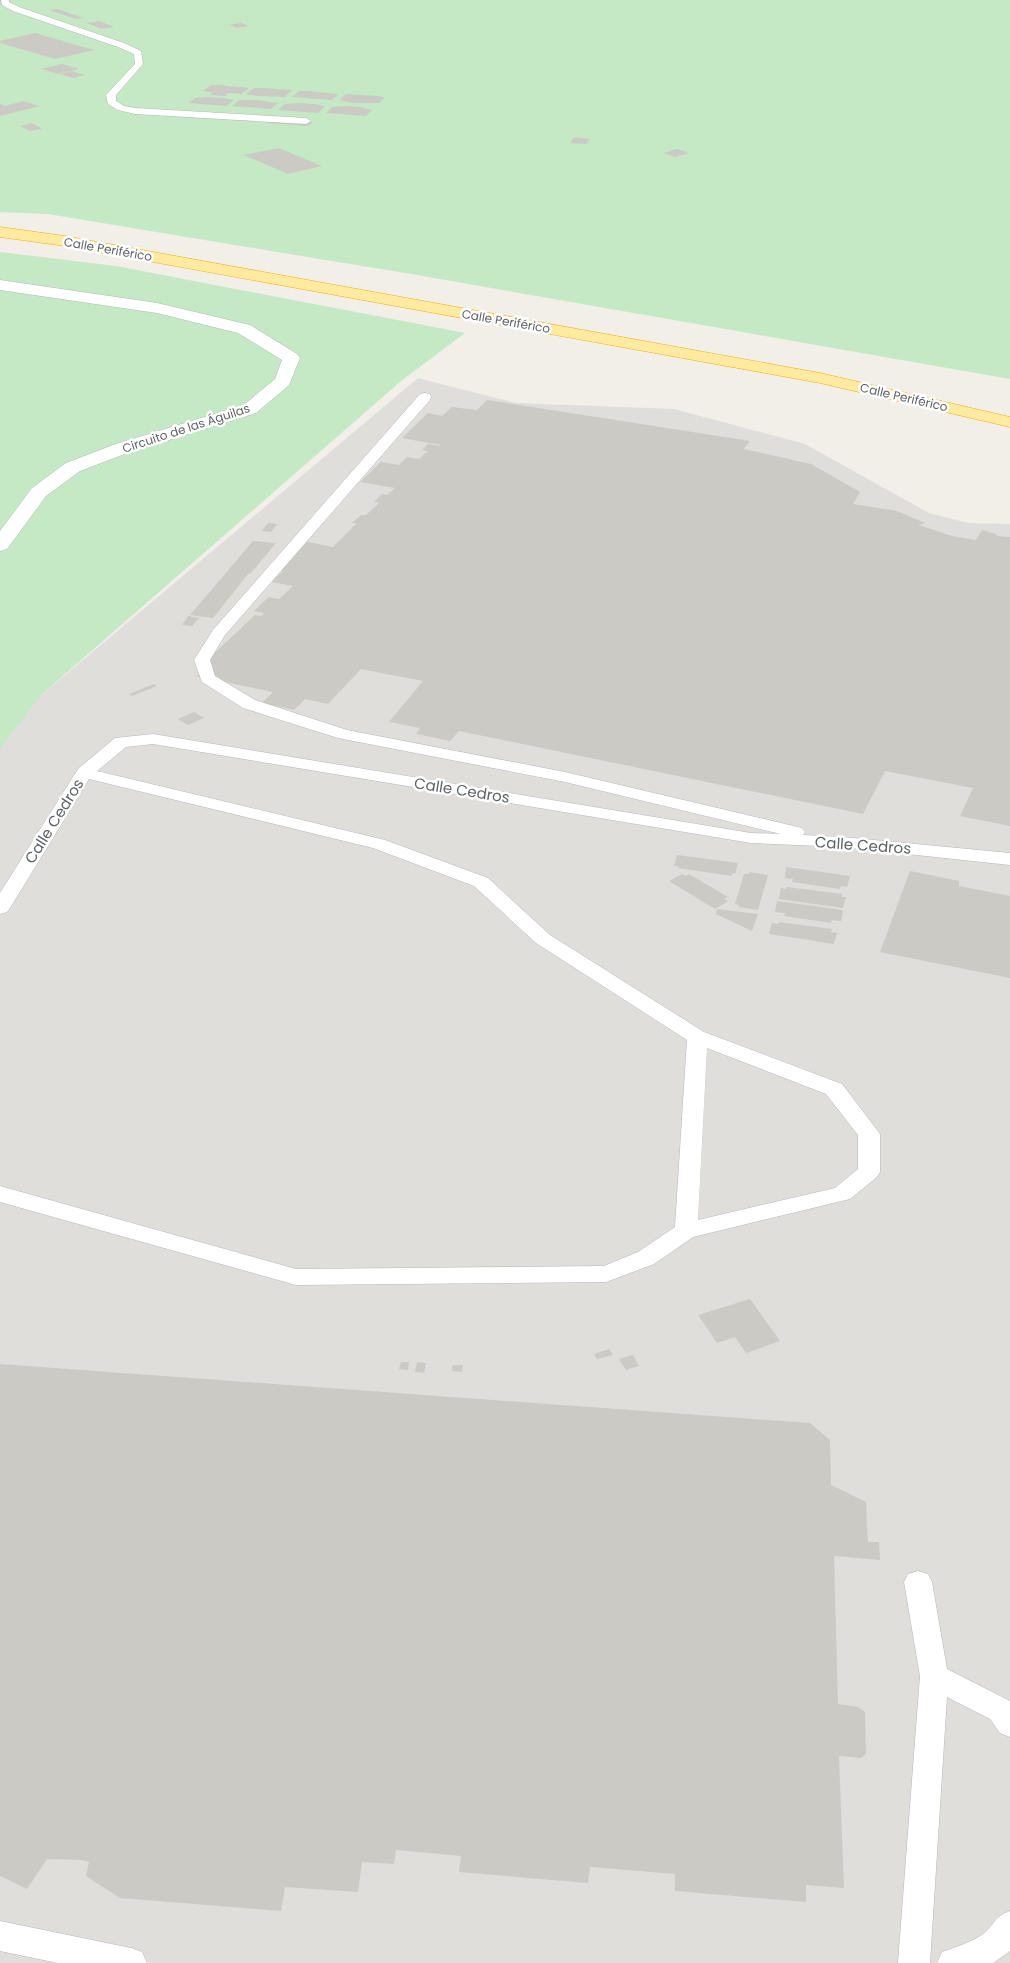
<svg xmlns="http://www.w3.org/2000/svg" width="1010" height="1963" viewBox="0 0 1010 1963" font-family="Poppins,sans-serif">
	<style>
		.industrial { fill: #e0deda }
		.green { fill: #c5e8c5 }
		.building { fill: #cccac5 }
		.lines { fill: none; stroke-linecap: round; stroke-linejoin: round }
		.service-casing { stroke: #b5b8bc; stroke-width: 1 }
		.minor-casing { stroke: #b5b8bc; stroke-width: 1 }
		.trunk-casing { stroke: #f9ab00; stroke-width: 1 }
		.service { fill: #fff; fill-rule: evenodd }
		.minor { fill: #fff; fill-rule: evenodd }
		.trunk { fill: #feeaa1; fill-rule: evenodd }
		.labels { text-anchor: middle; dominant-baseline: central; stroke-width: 5; stroke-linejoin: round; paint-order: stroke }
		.far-street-label { font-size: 12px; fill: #5f6368; stroke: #fff }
		.street-label { font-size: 15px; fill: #5f6368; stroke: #fff }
	</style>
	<rect width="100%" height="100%" fill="#f1efe8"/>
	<!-- industrial -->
	<path class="industrial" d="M418,378L516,403L674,409L805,444L929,513L968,523L1010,524V1963H0V748L39,697Z"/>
	<!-- green -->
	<g class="green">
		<path d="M0,0H1010V379L423,276L48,214L0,212Z"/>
		<path d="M0,252L116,266L465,333L401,381L41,695L0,749Z"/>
	</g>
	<!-- building -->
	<g class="building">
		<path d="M58,9L72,14L83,18L76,19L49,10Z"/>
		<path d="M99,21L114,27L102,29L87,23Z"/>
		<path d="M241,23L249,26L237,28L229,25Z"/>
		<path d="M35,33L76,45L95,50L55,59L0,43V41Z"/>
		<path d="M62,64L79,69L58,74L41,69Z"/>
		<path d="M71,71L85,75L73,78L60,74Z"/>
		<path d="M211,85H219L249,88L241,94L228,93L225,96L210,95L213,93L203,91Z"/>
		<path d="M254,88H263L292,90L285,97L257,96L246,94Z"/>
		<path d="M299,91H308L338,94L332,100L292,97Z"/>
		<path d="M346,94L376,96L385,97L379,103H351L340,100Z"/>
		<path d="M208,97L223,98L234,100L226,106L188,103L195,98Z"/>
		<path d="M239,100H253L278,103L271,109L232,106Z"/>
		<path d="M23,101L39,106L0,116V104L6,106Z"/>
		<path d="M300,103L314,104L325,106L318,113L278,110L285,104Z"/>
		<path d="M347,106L360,107L372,110L366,116L326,113L332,107Z"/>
		<path d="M273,118L313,122L308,126L267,123Z"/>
		<path d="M32,123L42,129L29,131L21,126Z"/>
		<path d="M574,137L590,139L586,144L570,143Z"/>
		<path d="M279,148L322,166L288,174L244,155Z"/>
		<path d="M677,149L689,153L675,157L664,153Z"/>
		<path d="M487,400L750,441L744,449L811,464L860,492L853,504L897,511L925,523L919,525L952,536L976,540L982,530L996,534L997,536L1010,537V826L960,816L973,788L885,771L863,814L459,731L450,741L416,734L420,728L389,722L423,681L361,669L328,704L305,699L294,710L262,703L273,692L197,676L211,663L205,662L255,615L261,616L264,613L254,611L261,604L269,597L279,599L293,586L271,582L283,571H279L303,541L333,547L357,523H352L361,515H366L379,503L374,502L382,494L387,495L395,488L360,482L381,462L399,465L407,457L419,459L428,451L422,450L428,444L440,446L441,445L402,438L428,413L442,416L452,407L477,410Z"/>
		<path d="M268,523L277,524L271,532L262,531Z"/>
		<path d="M253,541L276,543L250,574H248L213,618L190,615Z"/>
		<path d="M188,616L199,618L192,626L182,625Z"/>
		<path d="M154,684L157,686L132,696L129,694Z"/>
		<path d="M194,712L204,718L188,725L178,719Z"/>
		<path d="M677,855L738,863L735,874L732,873V876L678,868L679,866H674Z"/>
		<path d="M786,867L850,876L847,887L841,886L840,889L792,882L793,879L785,878Z"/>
		<path d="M910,871L959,881V886L1010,896V978L880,952Z"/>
		<path d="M749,872L768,875L758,910L739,907V905L735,904L744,874H749Z"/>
		<path d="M682,874L686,876L689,874L728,897L724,899L728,901L715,909L669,881Z"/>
		<path d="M787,887L842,894V897H846L843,908L779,899L781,888L786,889Z"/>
		<path d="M777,901L843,910L841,921L832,920L831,923L784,916L785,913L775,912Z"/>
		<path d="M717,909L758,914L752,931L716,914Z"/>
		<path d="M779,922L832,929L831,932L837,933L834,944L769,934L772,923L779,924Z"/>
		<path d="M750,1299L780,1341L746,1353L735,1337L717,1343L698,1315Z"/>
		<path d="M609,1349L613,1355L597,1359L594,1354Z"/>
		<path d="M633,1355L639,1366L626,1370L619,1359Z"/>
		<path d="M401,1362H409L408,1370L399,1369Z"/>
		<path d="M417,1362L426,1363L424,1373L415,1372Z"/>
		<path d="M0,1364L810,1423L830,1440L831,1485L866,1502L868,1542H879L880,1560L834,1556L838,1704L858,1707L865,1712L866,1754L861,1758L839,1756L844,1888L806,1885V1902L675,1891V1874L590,1867L588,1883L459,1872L461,1856L396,1850L394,1864L362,1862L358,1892L285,1887L281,1911L120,1898L86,1876L89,1862L82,1860L47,1859L27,1889L0,1876Z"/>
		<path d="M453,1365H463L462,1372L452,1371Z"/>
	</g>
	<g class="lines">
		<!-- service casing -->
		<g class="service-casing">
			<g id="service">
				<path d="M1,0H9V2L19,7L124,43L141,51L143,64L116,95V101L124,106L135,108L306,118L311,121L306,124L135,114L118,110L108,104L106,95L135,64L134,54L118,47L13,11L2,5Z"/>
				<path d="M425,393L430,394L431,397L430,400L225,635L210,660L215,676L255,700L347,730L565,772L802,828L805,832L803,835L842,837L1010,853V865L842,847L751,843L153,744L126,747L97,771L385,840L488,878L550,935L704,1032L842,1084L880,1134V1172L877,1177L850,1199L693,1237L654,1264L606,1282L296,1285L0,1202V1186L296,1269L604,1266L638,1252L675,1227L687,1040L536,943L474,886L373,848L89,779L10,908L7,912L0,914V893L78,769L115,738L153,734L751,833L781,834L565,782L338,738L243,708L202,682L194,660L213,630L420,394ZM707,1048L826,1094L858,1135V1169L835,1188L698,1220Z"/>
				<path d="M918,1571L928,1574L932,1582L947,1669L1010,1701V1737L1000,1733L990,1719L947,1697L930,1963H898L920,1676L904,1582L908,1574Z"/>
				<path d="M1010,1911V1951L993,1963H937L942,1952C956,1947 970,1943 983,1934C995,1924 994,1917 1010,1911Z"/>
				<path d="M0,1921L131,1948L142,1952L147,1963H58L0,1951Z"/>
			</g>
		</g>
		<!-- minor casing -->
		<g class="minor-casing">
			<path id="minor" d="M0,280L157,303L250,325L297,354L300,358L289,385L256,413L130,452L80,471L46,496L7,549L0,551V531L32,488L66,463L116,444L244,405L275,379L282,360L238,333L157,313L0,290Z"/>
		</g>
		<!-- trunk casing -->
		<g class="trunk-casing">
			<path id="trunk" d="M0,227L65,236L820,373L1010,417V427L820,383L65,246L0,237Z"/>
		</g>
		<!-- service -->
		<use href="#service" class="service"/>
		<!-- minor -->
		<use href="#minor" class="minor"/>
		<!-- trunk -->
		<use href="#trunk" class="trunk"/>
	</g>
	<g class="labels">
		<!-- far-street labels -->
		<g class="far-street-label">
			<text transform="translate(108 249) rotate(10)">Calle Periférico</text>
			<text transform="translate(506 321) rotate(10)">Calle Periférico</text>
			<text transform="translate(904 397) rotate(13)">Calle Periférico</text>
			<text transform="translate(186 428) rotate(-18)">Circuito de las Águilas</text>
		</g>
		<!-- street labels -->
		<g class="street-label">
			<text transform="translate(462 790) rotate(9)">Calle Cedros</text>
			<text transform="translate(54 821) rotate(-58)">Calle Cedros</text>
			<text transform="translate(863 845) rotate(4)">Calle Cedros</text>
		</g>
	</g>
</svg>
